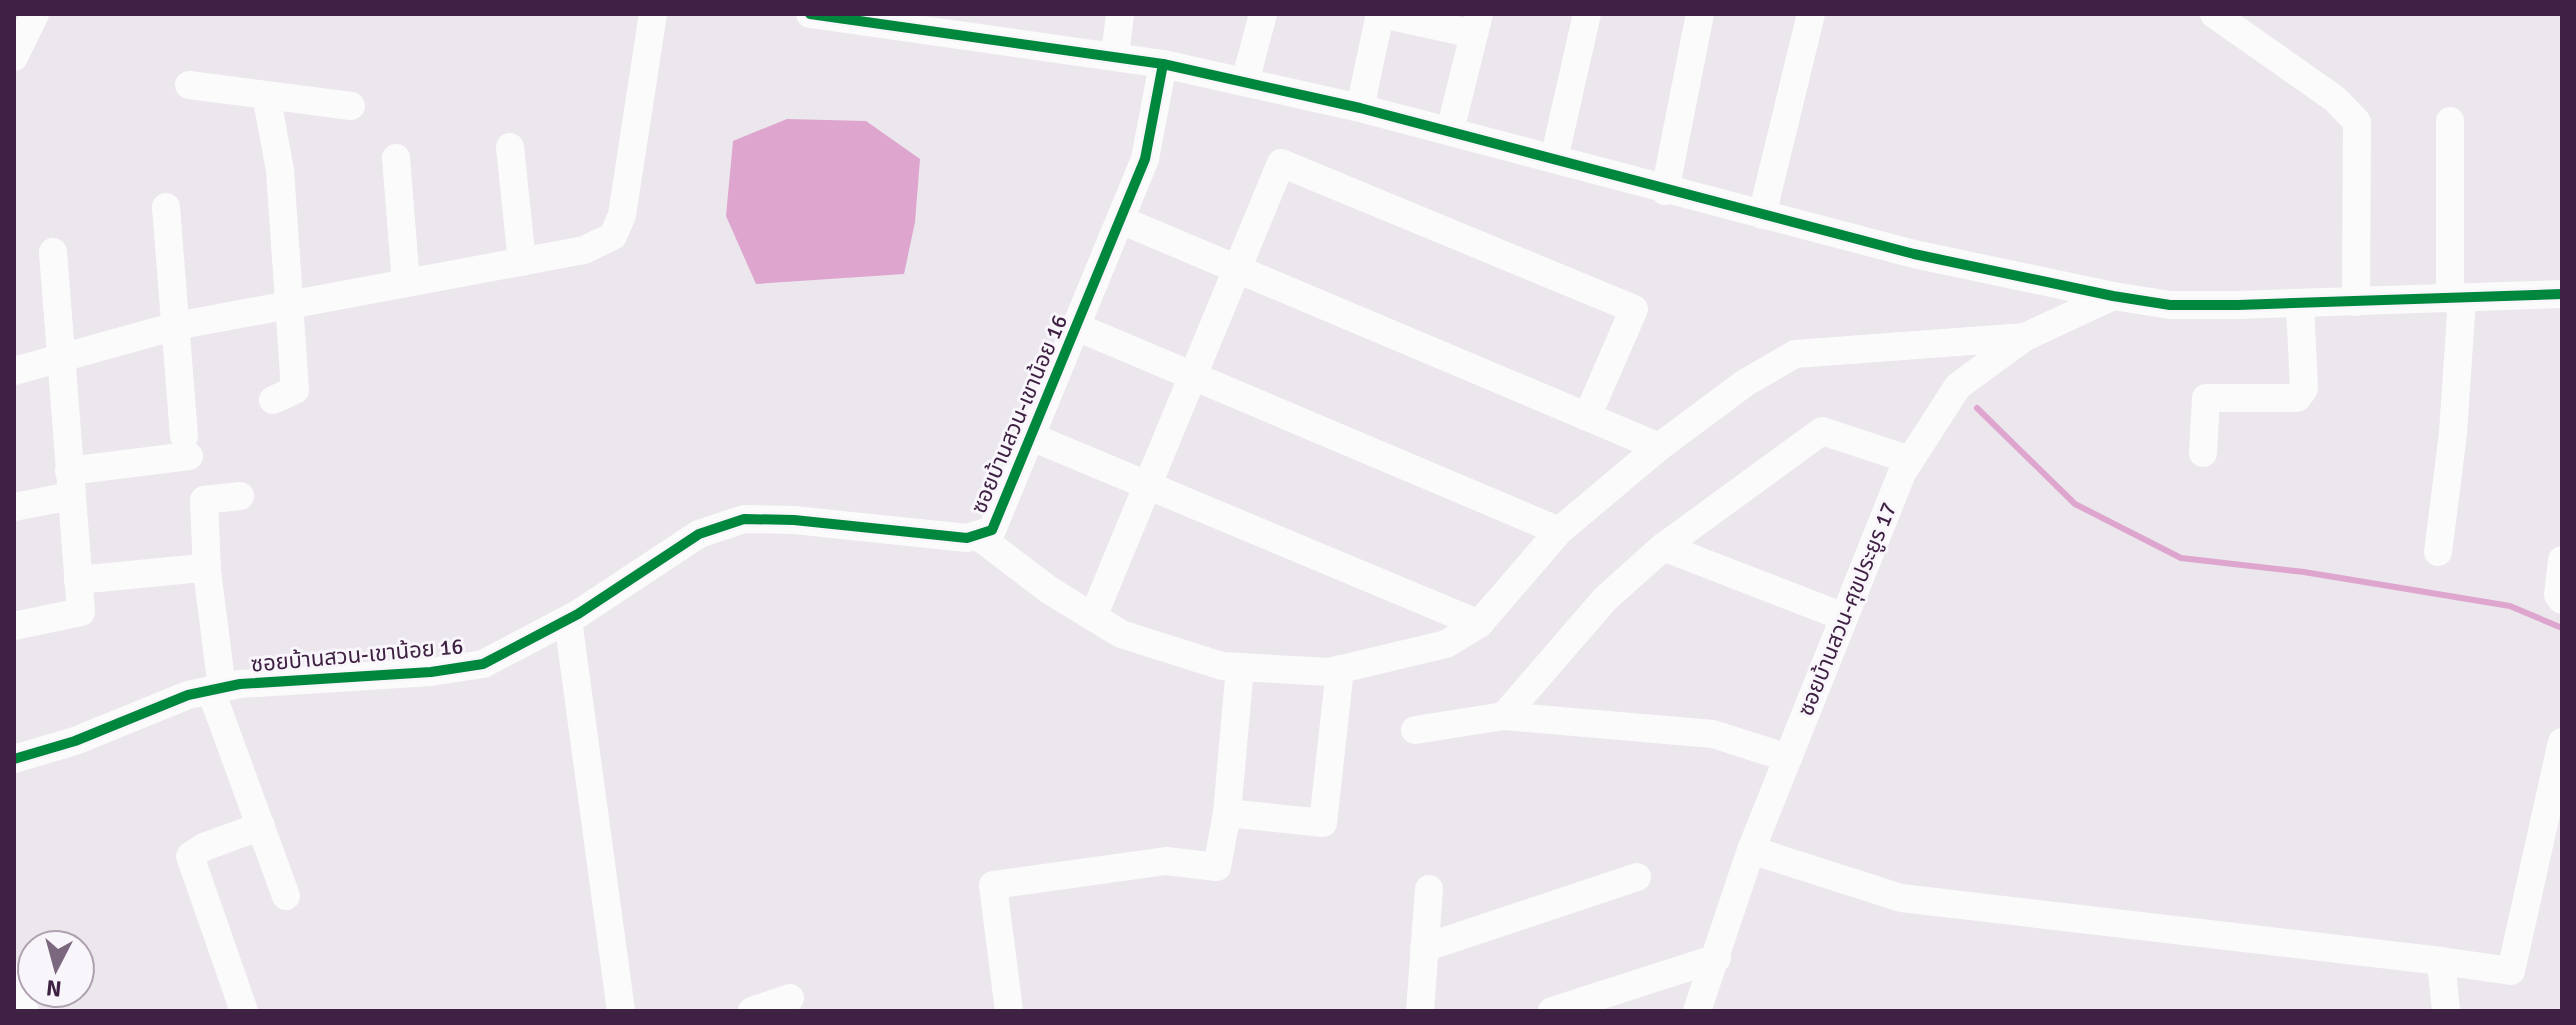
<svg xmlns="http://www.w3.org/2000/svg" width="2576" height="1025" viewBox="0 0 2576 1025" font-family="Signika,'Noto Sans Thai',sans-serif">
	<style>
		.water { fill: #dea5ce }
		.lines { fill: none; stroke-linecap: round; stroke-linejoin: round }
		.stream { stroke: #dea5ce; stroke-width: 6 }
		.minor { stroke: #fcfbfc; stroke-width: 28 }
		.cycleway-casing { stroke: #f9f6fb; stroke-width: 15 }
		.cycleway { stroke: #00873e; stroke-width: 10 }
		.labels { text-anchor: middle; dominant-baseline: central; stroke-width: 6; stroke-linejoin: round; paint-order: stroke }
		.street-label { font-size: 22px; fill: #3f2243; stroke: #f9f6fb }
	</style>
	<rect width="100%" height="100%" fill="#ebe7ed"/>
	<!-- water -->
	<path class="water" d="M787,119L866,121L920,159L915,222L904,274L756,284L726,216L733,141Z"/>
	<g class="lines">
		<!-- stream -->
		<path class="stream" d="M1977,408L2075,504L2181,558L2304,572L2510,606L2562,628"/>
		<!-- minor -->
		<g class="minor">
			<path d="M810,14L1163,64L1360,108L1914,254L2113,296L2170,305H2238L2562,294"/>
			<path d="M1382,14L1474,34"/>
			<path d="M2214,14L2335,99L2357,122L2356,302"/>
			<path d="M1115,55L1120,14"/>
			<path d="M14,57L35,14"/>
			<path d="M1245,82L1263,14"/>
			<path d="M189,85L351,106"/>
			<path d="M266,95L280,170L295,390L273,400"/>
			<path d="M1360,108L1380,14"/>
			<path d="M2450,121V299"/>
			<path d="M1450,131L1479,14"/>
			<path d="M510,147L522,262"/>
			<path d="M396,158L406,283"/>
			<path d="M1554,159L1587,14"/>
			<path d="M1665,191L1700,14"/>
			<path d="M166,207L184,436"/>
			<path d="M1762,215L1811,14"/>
			<path d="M1121,220L1659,447"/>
			<path d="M1077,327L1559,531"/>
			<path d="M14,371L176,326L584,250L613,236L622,215L653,14"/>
			<path d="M1032,437L1479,624"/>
			<path d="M2203,453L2206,398H2297L2304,389L2300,304"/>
			<path d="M69,471L189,456"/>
			<path d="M14,507L71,496"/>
			<path d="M977,535L1049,590L1121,634L1222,666L1329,672L1446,644L1479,624L1559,531L1659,447L1745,383L1795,354L2025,337"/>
			<path d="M1663,547L1844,617"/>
			<path d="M2438,552L2453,433L2462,299"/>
			<path d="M2562,560L2558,595L2562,600"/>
			<path d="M78,580L191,569"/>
			<path d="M1093,617L1281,163L1634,309L1587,417"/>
			<path d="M568,620L621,1011"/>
			<path d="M14,626L81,612L53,252"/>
			<path d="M222,688L207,571L204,500L240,496"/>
			<path d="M211,691L286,896"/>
			<path d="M1504,716L1605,599L1663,547L1822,431L1910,460"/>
			<path d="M1415,730L1504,716L1713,734L1788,758"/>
			<path d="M14,759L75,741L188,695L240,684L431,672L483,664L578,614L699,534L744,519L794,520L967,538L992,530L1145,159L1163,64"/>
			<path d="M1227,813L1323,823L1340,669"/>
			<path d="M1751,850L1901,898L2441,961L2446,1011"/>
			<path d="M1424,948L1637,877"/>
			<path d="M2441,961L2511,971L2562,742"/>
			<path d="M14,978L25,1011"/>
			<path d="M244,1011L190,856L204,847L261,826"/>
			<path d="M752,1011L790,998"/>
			<path d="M1009,1011L993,885L1166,861L1217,867L1227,813L1240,667"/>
			<path d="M1420,1011L1429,889"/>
			<path d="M1552,1011L1717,958"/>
			<path d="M1697,1011L1751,850L1902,473L1958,386L2025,337L2113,296"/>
		</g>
		<!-- cycleway casing -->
		<g class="cycleway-casing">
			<g id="cycleway">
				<path d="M810,14L1163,64L1360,108L1914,254L2113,296L2170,305H2238L2562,294"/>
				<path d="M14,759L75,741L188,695L240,684L431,672L483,664L578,614L699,534L744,519L794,520L967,538L992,530L1145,159L1163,64"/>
			</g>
		</g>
		<!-- cycleway -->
		<use href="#cycleway" class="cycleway"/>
	</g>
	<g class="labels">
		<!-- street labels -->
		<g class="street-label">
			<text transform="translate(1019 414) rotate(-67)">ซอยบ้านสวน-เขาน้อย 16</text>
			<text transform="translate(1847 609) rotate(-68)">ซอยบ้านสวน-ศุขประยูร 17</text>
			<text transform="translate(357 655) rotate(-5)">ซอยบ้านสวน-เขาน้อย 16</text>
		</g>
	</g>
	<!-- border -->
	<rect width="2576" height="1025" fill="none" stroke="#3f2243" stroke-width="32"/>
	<!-- north arrow -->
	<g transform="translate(56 969) rotate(186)"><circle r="38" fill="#f9f6fb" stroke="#afa1b1" stroke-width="2"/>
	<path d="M0-6L14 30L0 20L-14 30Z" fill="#7b677e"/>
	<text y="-12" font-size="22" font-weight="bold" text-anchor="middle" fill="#3f2243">N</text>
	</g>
</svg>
